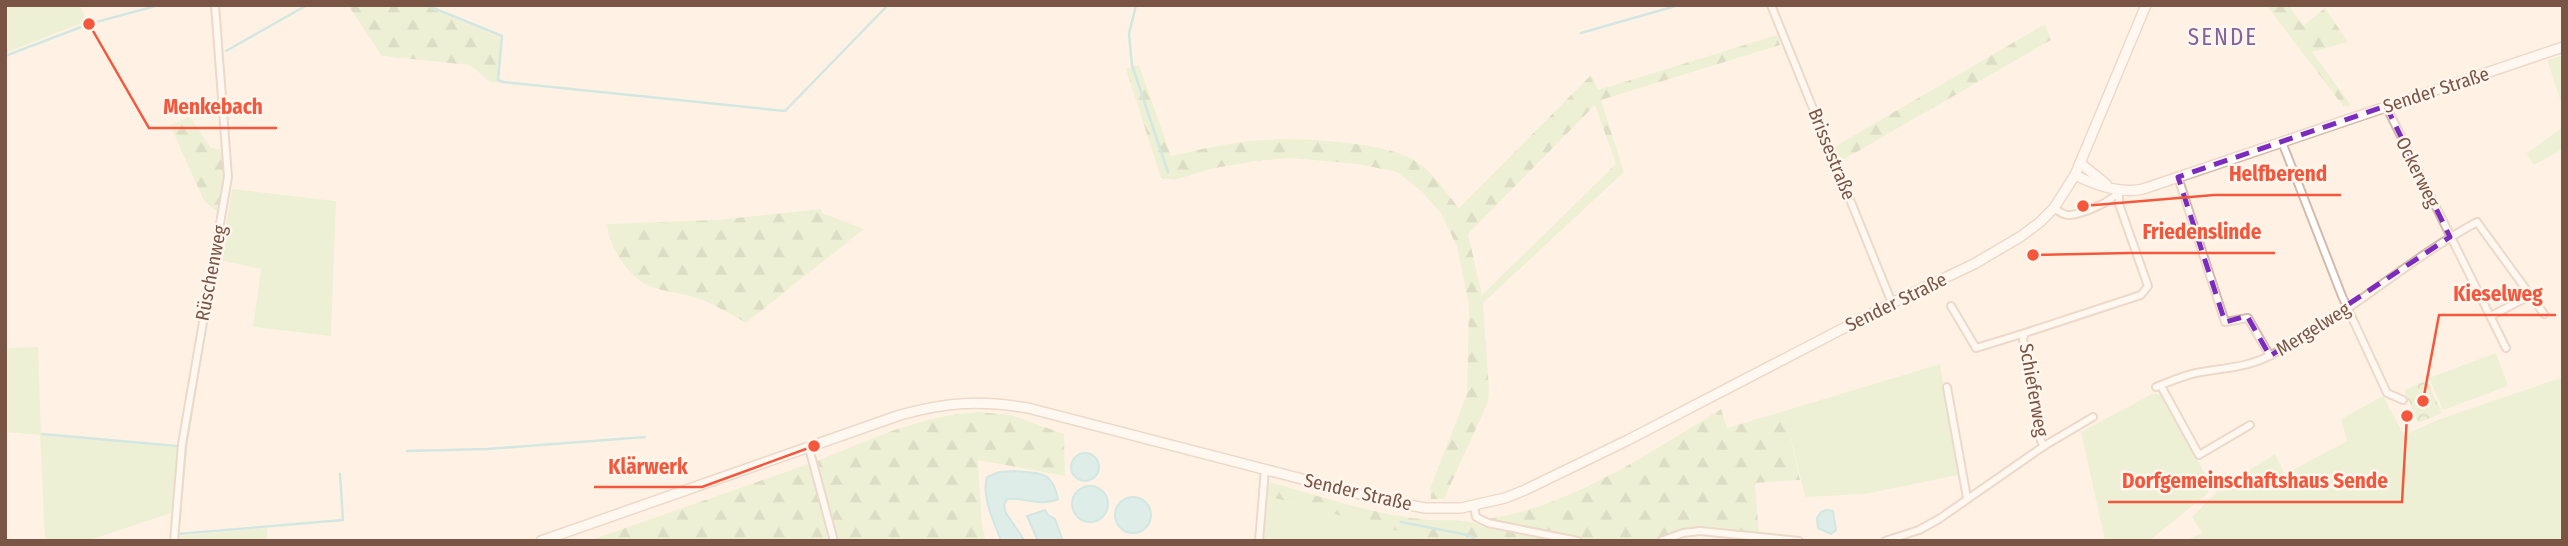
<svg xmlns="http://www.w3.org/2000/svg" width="2568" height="546" viewBox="0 0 2568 546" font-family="'Fira Sans Condensed',sans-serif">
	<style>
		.grass { fill: #d7eec1 }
		.forest { fill: url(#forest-firs); fill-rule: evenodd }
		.park { fill: url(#park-crowns) }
		.water { fill: #b6e7eb; stroke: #9bd9de; stroke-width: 2 }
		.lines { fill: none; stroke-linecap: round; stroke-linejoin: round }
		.stream { stroke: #9bd9de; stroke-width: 2.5 }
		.street-casing { stroke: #d4baab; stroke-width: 10 }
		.secondary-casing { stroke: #d7baa8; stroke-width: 12 }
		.street { stroke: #fff; stroke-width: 6 }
		.secondary { stroke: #fff; stroke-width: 9 }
		.marked { fill: none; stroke: #7b2cbf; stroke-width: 5; stroke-dasharray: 14 9; stroke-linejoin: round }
		.labels { text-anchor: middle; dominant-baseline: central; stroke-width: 5; stroke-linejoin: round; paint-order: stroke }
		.street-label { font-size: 19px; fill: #7a5546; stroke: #fff6ed }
		.quarter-label { font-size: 23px; letter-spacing: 2px; fill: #85619f; stroke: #fff6ed }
		.leader { fill: none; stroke: #f5573c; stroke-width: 2.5 }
		.callout-dot { fill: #f5573c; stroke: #fff6ed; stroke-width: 2.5 }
		.callout-label { font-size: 21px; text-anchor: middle; font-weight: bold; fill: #f5573c; stroke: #fff6ed; stroke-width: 5; stroke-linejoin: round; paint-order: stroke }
	</style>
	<defs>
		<pattern id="forest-firs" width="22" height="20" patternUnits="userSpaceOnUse" patternTransform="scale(1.75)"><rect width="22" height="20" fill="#d7eec1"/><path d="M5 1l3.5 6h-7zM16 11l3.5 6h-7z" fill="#b3c49f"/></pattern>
		<pattern id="park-crowns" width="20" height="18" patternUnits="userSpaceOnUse" patternTransform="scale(1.75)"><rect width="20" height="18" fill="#d7eec1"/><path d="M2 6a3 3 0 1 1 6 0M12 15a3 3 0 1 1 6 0" fill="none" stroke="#b3c49f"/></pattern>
	</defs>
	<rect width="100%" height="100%" fill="#fff2e4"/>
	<!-- grass -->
	<g class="grass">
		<path d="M5,5H80L87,21L5,53Z"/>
		<path d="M2563,55V108L2547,60Z"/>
		<path d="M2563,127V149L2534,165L2526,154Z"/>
		<path d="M232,189L336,201L331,336L253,327L261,269L220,260Z"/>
		<path d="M38,347L41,435L178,447L174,512L87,541H45L40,435L5,432V348Z"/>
		<path d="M2496,353L2508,386L2443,410L2429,378Z"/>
		<path d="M1940,364L1958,475L1865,494L1805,497L1784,411Z"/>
		<path d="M2563,377V541H2183L2202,533L2192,517L2221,487L2275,454L2285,474L2347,441L2341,419L2383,396L2404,435L2440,419Z"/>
		<path d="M2152,394H2160L2212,486L2207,494L2149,541H2105L2081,432Z"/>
		<path d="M1267,496L1428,539L1466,540L1263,541Z"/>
		<path d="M267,528V541H178V536Z"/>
	</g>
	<!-- forest -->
	<g class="forest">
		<path d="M348,5H423L501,38L497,82H490L470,65L382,56Z"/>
		<path d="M2266,5H2289L2303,26L2325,8L2348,42L2312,52L2351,105L2344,107Z"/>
		<path d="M2045,24L2051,40L1839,162L1834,147Z"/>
		<path d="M1777,35L1780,45L1601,100L1624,172L1483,303L1489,389L1488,402L1444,499H1431L1430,488L1467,394L1469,305L1457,247L1441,213L1421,191L1397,172L1358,164L1291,158L1256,161L1215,168L1174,180L1161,178L1126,69L1139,65L1171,156C1234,141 1272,135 1337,142C1360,144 1385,147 1406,156C1430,166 1443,189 1459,208L1591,75L1598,90ZM1595,105L1616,164L1482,295L1468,234Z"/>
		<path d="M190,117L211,148L225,150L227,178L220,214L204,201L170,125Z"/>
		<path d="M821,209L822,213L864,229L746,323C731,314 714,304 697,298C682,293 664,292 649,286C628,277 609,247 607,224L717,220Z"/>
		<path d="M1721,409L1727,428L1784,411L1800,480L1755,483L1759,534L1721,528L1683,529L1652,541H1595L1487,519C1573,506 1648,453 1721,409Z"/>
		<path d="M978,412L1011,415L1064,434L1065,476L978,460L982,525L986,541H839L817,461C870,439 920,416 978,412Z"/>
		<path d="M811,463L831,541H588Z"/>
		<path d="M1269,482C1321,496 1376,516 1431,520C1447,521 1470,518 1483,527L1559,541L1428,539L1267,496Z"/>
	</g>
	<!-- park -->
	<path class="park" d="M2427,380L2442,413L2418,423L2404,390Z"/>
	<!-- water -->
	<g class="water">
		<circle cx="1085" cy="467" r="14"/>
		<path d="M1015,471C1041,474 1052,470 1058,499C1040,507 1025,497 1007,499L1004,505L1006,513L1025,541H1001C994,521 981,497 987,477L999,472Z"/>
		<circle cx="1090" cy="504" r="18"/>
		<circle cx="1133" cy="515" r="18"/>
		<path d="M1045,510L1048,515L1055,519L1063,541H1038L1027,516Z"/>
		<path d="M1826,510L1833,511L1836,530L1831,534L1818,528L1817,518L1821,512Z"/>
	</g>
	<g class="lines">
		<!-- stream -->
		<g class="stream">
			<path d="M426,5L502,36L498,80L503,82L785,111L888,5"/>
			<path d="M1136,5L1129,34L1132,65L1168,172"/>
			<path d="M1581,33L1679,5"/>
			<path d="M226,51L307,5"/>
			<path d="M5,56L89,24L159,5"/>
			<path d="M205,331L186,446L178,534L343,520L340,474"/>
			<path d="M42,434L177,446"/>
			<path d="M407,451L487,449L645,437"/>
			<path d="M1401,522L1468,535L1473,537V541"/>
		</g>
		<!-- street casing -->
		<g class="street-casing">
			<g id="street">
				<path d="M1771,5L1892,303"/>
				<path d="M2386,106L2506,348"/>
				<path d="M2282,142L2342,296L2387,393L2403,400"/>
				<path d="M2178,177L2225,322L2248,318L2270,356"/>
				<path d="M2054,208C2058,211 2064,216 2070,215C2082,214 2112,202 2118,192"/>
				<path d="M1951,306L1976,348L2025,333"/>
				<path d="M2491,316L2531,295"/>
				<path d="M2161,386L2199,455L2250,425"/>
				<path d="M1947,387L1967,498"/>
				<path d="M2156,387C2169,382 2182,376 2196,373C2221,368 2246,368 2269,356C2343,320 2405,261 2477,222L2544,314"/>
				<path d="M2044,446L2041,441L2023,339L2025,333L2141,295L2148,286L2119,204V190"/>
				<path d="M809,448L834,541"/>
				<path d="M1474,506L1476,517L1488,523L1578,541"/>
				<path d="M174,541L182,444L228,177L215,5"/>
				<path d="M1259,541L1265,469"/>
				<path d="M1661,541L1683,533L1700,531L1799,541"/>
				<path d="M1885,541L1919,530L1939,519L2044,446L2093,417"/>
			</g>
		</g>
		<!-- secondary casing -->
		<g class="secondary-casing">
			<g id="secondary">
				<path d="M2080,163L2106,184"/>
				<path d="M2075,175C2095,185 2120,194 2143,189L2563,47"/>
				<path d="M541,541L900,415C947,402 980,400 1028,408L1383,500L1425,508H1461L1505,498L1525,490L1628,440L1892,303L1974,264L2020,237L2039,223L2054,208L2075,175L2146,5"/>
			</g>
		</g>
		<!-- street -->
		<use href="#street" class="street"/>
		<!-- secondary -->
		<use href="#secondary" class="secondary"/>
	</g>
	<!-- marked area -->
	<path d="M0 0H2568V546H0ZM2386,106L2450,237L2270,356L2247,316L2225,322L2178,177Z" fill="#fff2e4" fill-opacity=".55" fill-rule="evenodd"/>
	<path class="marked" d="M2386,106L2450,237L2270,356L2247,316L2225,322L2178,177Z"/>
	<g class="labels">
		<!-- street labels -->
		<g class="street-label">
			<text transform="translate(2436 90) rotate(-18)">Sender Straße</text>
			<text transform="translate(1832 154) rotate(68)">Brissestraße</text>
			<text transform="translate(2418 172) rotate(64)">Ockerweg</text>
			<text transform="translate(211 273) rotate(-79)">Rüschenweg</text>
			<text transform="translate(1896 302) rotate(-26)">Sender Straße</text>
			<text transform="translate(2313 329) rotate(-32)">Mergelweg</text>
			<text transform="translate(2034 390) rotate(80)">Schieferweg</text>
			<text transform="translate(1358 492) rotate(13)">Sender Straße</text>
		</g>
		<!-- quarter labels -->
		<g class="quarter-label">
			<text x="2223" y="37">SENDE</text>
		</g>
	</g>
	<!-- callouts -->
	<path class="leader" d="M89 24L149 128H277M2083 206L2214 195H2341M2033 255L2129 253H2275M2423 401L2439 315H2556M814 446L702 487H594M2407 416L2402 502H2108"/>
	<g class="callout-dot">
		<circle cx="89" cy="24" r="7"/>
		<circle cx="2083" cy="206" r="7"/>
		<circle cx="2033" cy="255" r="7"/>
		<circle cx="2423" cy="401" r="7"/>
		<circle cx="814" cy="446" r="7"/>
		<circle cx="2407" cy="416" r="7"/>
	</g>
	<g class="callout-label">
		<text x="213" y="114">Menkebach</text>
		<text x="2278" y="181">Helfberend</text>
		<text x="2202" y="239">Friedenslinde</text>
		<text x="2498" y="301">Kieselweg</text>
		<text x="648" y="474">Klärwerk</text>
		<text x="2255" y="488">Dorfgemeinschaftshaus Sende</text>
	</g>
	<!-- border -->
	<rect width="2568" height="546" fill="none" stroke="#7a5546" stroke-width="14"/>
</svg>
